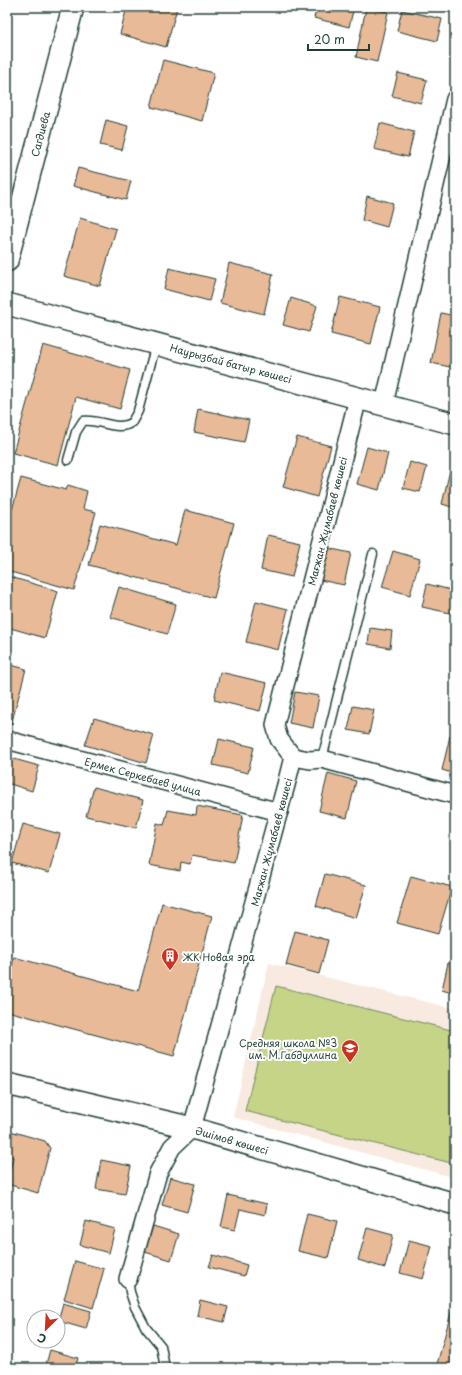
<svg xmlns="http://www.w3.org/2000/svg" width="462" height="1375" viewBox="0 0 462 1375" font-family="'Playpen Sans',sans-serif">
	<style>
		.built { fill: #f8eae0 }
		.green { fill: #c6d488; stroke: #72885e }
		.building { fill: #e8ba98; stroke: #1f3d34 }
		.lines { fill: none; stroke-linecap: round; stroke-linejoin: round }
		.service-casing { stroke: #1f3d34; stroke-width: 11 }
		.minor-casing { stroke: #1f3d34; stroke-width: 20 }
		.tertiary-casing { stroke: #1f3d34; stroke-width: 24 }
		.service { stroke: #fff; stroke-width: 8 }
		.minor { stroke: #fff; stroke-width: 17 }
		.tertiary { stroke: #fff; stroke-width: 21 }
		.labels { text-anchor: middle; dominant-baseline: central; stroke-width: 4; stroke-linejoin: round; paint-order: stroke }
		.street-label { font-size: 10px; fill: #1f3d34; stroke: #fff }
		.poi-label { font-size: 10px; fill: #1f3d34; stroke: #fff; text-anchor: start }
	</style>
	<rect width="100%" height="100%" fill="#fff"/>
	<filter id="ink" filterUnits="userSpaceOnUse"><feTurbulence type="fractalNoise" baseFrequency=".025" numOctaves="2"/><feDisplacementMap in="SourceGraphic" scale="8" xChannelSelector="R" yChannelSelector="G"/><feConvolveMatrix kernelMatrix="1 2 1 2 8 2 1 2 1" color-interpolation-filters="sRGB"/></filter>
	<g filter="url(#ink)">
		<!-- built -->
		<path class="built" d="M269,963L455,1009V1178L233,1117Z"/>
		<!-- green -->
		<path class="green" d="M276,986L455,1031V1164L245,1111Z"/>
		<!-- building -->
		<g class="building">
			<path d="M127,7L177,8L166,47L120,34Z"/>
			<path d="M317,7H354L349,27L314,18Z"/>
			<path d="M366,8L388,12L377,62L356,57Z"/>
			<path d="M402,10L442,19L437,41L397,31Z"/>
			<path d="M163,60L214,73L202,121L151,107Z"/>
			<path d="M398,73L427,80L421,103L392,96Z"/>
			<path d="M106,120L128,126L122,150L100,145Z"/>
			<path d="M380,123L414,132L408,157L374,149Z"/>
			<path d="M78,168L131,181L126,200L73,186Z"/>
			<path d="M367,196L393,203L387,227L362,220Z"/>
			<path d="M80,218L116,229L100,286L64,276Z"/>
			<path d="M229,263L273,274L264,314L220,303Z"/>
			<path d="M169,268L215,279L209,301L164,289Z"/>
			<path d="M340,297L380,307L371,344L331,334Z"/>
			<path d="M291,298L317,306L309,332L283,325Z"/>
			<path d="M441,313L455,316V368L431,363Z"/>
			<path d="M43,345L130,370L120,409L76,397L58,465L13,453Z"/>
			<path d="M198,409L249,420L244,442L194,432Z"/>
			<path d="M297,437L331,446L317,497L283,487Z"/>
			<path d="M367,447L388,453L379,490L357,484Z"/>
			<path d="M410,462L427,467L420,492L403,488Z"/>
			<path d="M450,470L455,471V508L442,504Z"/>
			<path d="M21,478L66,490L68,485L87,491L83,509L96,512L74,590L7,571V528Z"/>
			<path d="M185,510L234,523L214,598L89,565L100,524L176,545Z"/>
			<path d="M268,535L300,542L292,577L261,570Z"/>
			<path d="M327,548L351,553L344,585L320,580Z"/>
			<path d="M393,551L420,559L410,595L382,587Z"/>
			<path d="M7,576L58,591L45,638L7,627Z"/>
			<path d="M427,584L455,591V614L422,607Z"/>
			<path d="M119,587L176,604L167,634L110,617Z"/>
			<path d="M256,601L288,609L278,650L246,642Z"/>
			<path d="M370,628L392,631L390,648L368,644Z"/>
			<path d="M7,664L26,669L11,725L7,724Z"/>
			<path d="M220,672L267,683L260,711L214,700Z"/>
			<path d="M295,692L319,696L313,728L289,723Z"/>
			<path d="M353,706L374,710L369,734L348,730Z"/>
			<path d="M94,718L154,735L146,763L85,745Z"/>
			<path d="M450,736L455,737V774L442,770Z"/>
			<path d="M219,739L254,747L248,773L213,765Z"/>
			<path d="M7,757L39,766L32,791L7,783Z"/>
			<path d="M328,773L356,781L347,818L319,811Z"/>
			<path d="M94,787L143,800L136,828L86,816Z"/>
			<path d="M197,806L243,815L234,863L192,855L190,864L181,862L180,871L149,865L157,823L164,825L168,810L196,815Z"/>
			<path d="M23,824L60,834L49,873L12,863Z"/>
			<path d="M325,874L366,885L356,918L316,906Z"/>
			<path d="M411,876L452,887L438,934L397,923Z"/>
			<path d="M162,903L212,916L174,1056L7,1011V985L14,957L138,991Z"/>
			<path d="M295,931L328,940L319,974L286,965Z"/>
			<path d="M448,963L455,965V994L442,990Z"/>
			<path d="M7,1130L45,1141L50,1148L38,1193L7,1184L13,1157L7,1156Z"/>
			<path d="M101,1160L131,1166L125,1194L96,1189Z"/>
			<path d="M170,1177L195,1184L187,1212L162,1205Z"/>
			<path d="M228,1195L267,1204L265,1215L240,1209L235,1230L221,1227Z"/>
			<path d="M307,1214L337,1221L328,1258L298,1251Z"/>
			<path d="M86,1221L115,1229L109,1253L80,1245Z"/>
			<path d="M153,1226L179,1234L171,1260L145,1252Z"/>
			<path d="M367,1228L393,1235L385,1268L358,1260Z"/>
			<path d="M409,1240L432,1246L423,1279L400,1273Z"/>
			<path d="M213,1255L247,1265L244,1276L209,1267Z"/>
			<path d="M75,1261L104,1269L93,1308L64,1299Z"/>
			<path d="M200,1300L228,1307L224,1322L197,1316Z"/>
			<path d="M63,1303L91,1311L86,1329L58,1321Z"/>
			<path d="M452,1309L455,1310V1368H436Z"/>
			<path d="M50,1350L78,1358L75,1368H45Z"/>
		</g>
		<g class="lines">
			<!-- service casing -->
			<g class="service-casing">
				<g id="service">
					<path d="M68,460L76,432L83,421C100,418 117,433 132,422L138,411L156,344"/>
					<path d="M322,759L373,554"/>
					<path d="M128,1279L130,1292L135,1307L146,1328L161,1346L165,1368"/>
				</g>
			</g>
			<!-- minor casing -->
			<g class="minor-casing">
				<g id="minor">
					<path d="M384,404L455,99"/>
					<path d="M7,740L279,812"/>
					<path d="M293,757L310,760L322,759L455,795"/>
					<path d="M128,1279L158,1173L172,1147L192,1128L286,785L293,757L279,739L275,725L358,398"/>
				</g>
			</g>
			<!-- tertiary casing -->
			<g class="tertiary-casing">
				<g id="tertiary">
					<path d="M7,261L73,7"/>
					<path d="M7,304L455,424"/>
					<path d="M7,1084L192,1128L455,1204"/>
				</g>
			</g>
			<!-- service -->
			<use href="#service" class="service"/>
			<!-- minor -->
			<use href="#minor" class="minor"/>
			<!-- tertiary -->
			<use href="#tertiary" class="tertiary"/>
		</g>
	</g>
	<!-- icons -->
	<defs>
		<g id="building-pin" transform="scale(0.9)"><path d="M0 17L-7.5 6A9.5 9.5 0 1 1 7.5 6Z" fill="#c8321e" stroke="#fff"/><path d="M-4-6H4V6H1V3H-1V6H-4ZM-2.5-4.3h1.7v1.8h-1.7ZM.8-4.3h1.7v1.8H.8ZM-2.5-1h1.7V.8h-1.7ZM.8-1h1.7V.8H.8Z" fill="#fff"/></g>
		<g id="school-pin" transform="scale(0.9)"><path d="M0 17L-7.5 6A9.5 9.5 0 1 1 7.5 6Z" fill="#c8321e" stroke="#fff"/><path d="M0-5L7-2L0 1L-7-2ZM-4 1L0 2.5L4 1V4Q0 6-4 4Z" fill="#fff"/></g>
	</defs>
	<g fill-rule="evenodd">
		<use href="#building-pin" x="170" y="956"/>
		<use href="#school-pin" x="350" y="1048"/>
	</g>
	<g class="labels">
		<!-- street labels -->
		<g class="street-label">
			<text transform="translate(40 134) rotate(-75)">Сагдиева</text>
			<text transform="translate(231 363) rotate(15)">Наурызбай батыр көшесі</text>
			<text transform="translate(327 521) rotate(-76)">Мағжан Жұмабаев көшесі</text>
			<text transform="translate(143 776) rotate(15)">Ермек Серкебаев улица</text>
			<text transform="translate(271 842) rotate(-75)">Мағжан Жұмабаев көшесі</text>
			<text transform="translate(232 1140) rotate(16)">Әшімов көшесі</text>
		</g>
		<!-- poi labels -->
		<g class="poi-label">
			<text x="183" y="956">ЖК Новая эра</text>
			<text x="337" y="1042" text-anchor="end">Средняя школа №3<tspan x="337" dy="12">им. М.Габдуллина</tspan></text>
		</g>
	</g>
	<!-- margin -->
	<rect width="462" height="1375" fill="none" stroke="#fff" stroke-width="24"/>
	<rect x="12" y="12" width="438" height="1351" fill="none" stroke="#1f3d34" stroke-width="1.5" filter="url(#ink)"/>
	<!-- north arrow -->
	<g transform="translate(46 1329) rotate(204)"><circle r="19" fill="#ffffff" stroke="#a5b1ae"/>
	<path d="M0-3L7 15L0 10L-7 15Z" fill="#c8321e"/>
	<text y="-6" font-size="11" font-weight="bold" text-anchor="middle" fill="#1f3d34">С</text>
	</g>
	<!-- scale -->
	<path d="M308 44v6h61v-6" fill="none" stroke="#1f3d34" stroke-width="2"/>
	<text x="314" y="44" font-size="12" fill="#1f3d34" stroke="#ffffff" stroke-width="3" paint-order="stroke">20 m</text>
</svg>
